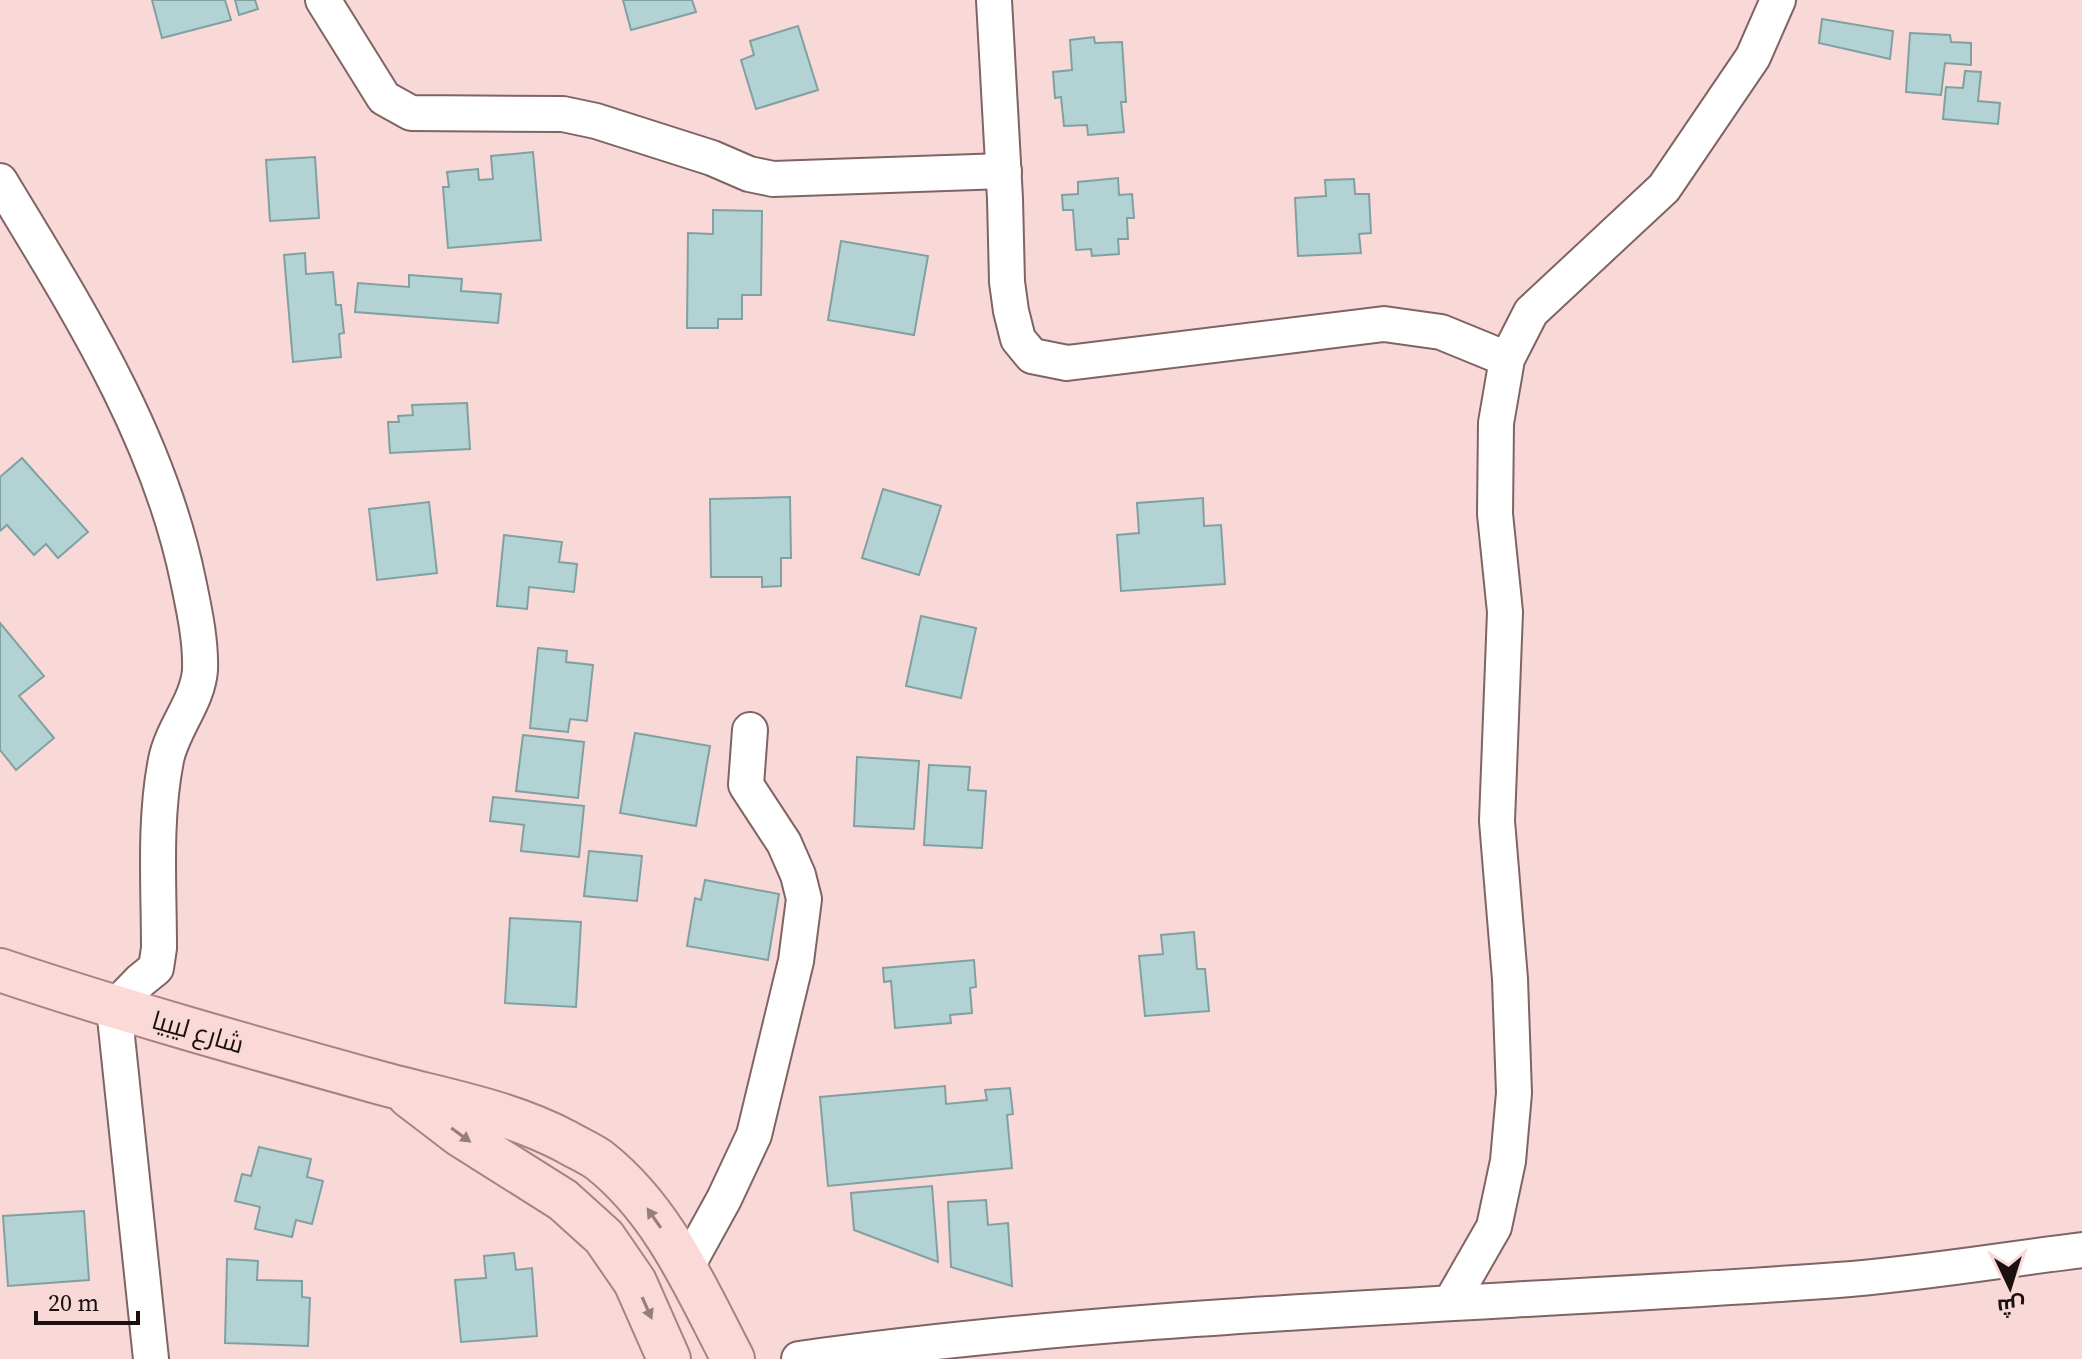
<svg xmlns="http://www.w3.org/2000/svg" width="2082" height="1359" viewBox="0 0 2082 1359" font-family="'Source Serif 4',Cairo,serif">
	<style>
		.building { fill: #b2d2d4; stroke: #81a0a1; stroke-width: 2 }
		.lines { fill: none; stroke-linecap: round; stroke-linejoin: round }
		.minor-casing { stroke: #7f6463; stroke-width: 38 }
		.major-casing { stroke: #a98280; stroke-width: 46 }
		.minor { stroke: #fff; stroke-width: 34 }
		.major { stroke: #fad9d7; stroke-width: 42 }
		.oneway { fill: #957f7d }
		.labels { text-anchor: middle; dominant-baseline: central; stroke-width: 6; stroke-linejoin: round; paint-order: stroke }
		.street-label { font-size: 26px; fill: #1a1010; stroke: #f8d9d7 }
	</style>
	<rect width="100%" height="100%" fill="#f8d9d7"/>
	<!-- building -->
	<g class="building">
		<path d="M152,0H225L231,20L162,38Z"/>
		<path d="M235,0H255L258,9L239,15Z"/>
		<path d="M623,0H692L696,12L631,30Z"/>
		<path d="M1822,19L1893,31L1890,59L1819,43Z"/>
		<path d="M798,26L818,90L756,109L741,60L754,55L750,41Z"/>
		<path d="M1910,33L1950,35L1951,42L1971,43V65L1945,63L1941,95L1906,92Z"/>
		<path d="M1094,37L1095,43L1122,42L1126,102H1121L1124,132L1088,135L1087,125L1064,126L1061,97L1055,98L1053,72L1072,70L1070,40Z"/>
		<path d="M1965,71L1981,72L1978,101L2000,103L1998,124L1943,119L1946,87L1963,88Z"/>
		<path d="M533,152L541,240L448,248L443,187H449L447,172L478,169L479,180L493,179L491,156Z"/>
		<path d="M315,157L319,218L270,221L266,160Z"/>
		<path d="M1118,178L1119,195L1132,194L1134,218H1127L1128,239H1118L1119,254L1092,256L1091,249L1076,250L1073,210H1063L1062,195L1078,194V182Z"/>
		<path d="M1354,179L1355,194H1369L1371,233L1359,234L1361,253L1298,256L1295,198L1326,196L1325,180Z"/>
		<path d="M713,210L762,211L761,295H742V319H718V328H687L688,233L713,234Z"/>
		<path d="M841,241L928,256L914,335L828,320Z"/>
		<path d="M305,253L306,274L333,272L336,305H341L344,333L339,334L341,357L293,362L284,255Z"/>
		<path d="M409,275L462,279L461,291L501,294L498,323L355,312L358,283L409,287Z"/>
		<path d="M467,403L470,449L390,453L388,422H399L398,416L413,415L412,405Z"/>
		<path d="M22,458L88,532L58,558L46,544L34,555L7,525L0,531V477Z"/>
		<path d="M883,489L941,506L919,575L862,558Z"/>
		<path d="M790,497L791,558H781V586L762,587V577H711L710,499Z"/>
		<path d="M1203,498L1204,526L1221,525L1225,584L1121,591L1117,535L1139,533L1137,503Z"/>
		<path d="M429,502L437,573L377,580L369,509Z"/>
		<path d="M504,535L562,542L559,562L577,564L574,592L529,587L527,609L497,606Z"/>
		<path d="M921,616L976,628L961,698L906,686Z"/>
		<path d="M0,623L44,676L19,696L54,738L16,770L0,750Z"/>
		<path d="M538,648L567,651L566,662L593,665L587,721L570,719L568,732L530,728Z"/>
		<path d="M635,733L710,746L696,826L620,813Z"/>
		<path d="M523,735L584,742L578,798L516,791Z"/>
		<path d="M857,757L919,761L914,829L854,826Z"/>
		<path d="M929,765L970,767L968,790L986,791L982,848L924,845Z"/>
		<path d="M493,797L584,806L579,857L521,851L524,825L490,821Z"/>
		<path d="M589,851L642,856L637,901L584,896Z"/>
		<path d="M705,880L779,894L768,960L687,946L695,898L701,900Z"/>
		<path d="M510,918L581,922L576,1007L505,1003Z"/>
		<path d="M1194,932L1197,969H1205L1209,1011L1145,1016L1139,956L1163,954L1161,935Z"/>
		<path d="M974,960L976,987L970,988L972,1013L950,1015L951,1023L895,1028L891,981L884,982L883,968Z"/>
		<path d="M945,1086L946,1104L987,1100L985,1090L1010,1088L1013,1114L1007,1115L1012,1168L828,1186L820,1097Z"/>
		<path d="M259,1147L311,1159L307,1177L323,1181L312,1224L296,1220L292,1237L255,1229L260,1207L235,1201L242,1174L251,1176Z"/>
		<path d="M932,1186L938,1262L854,1230L851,1193Z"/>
		<path d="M986,1200L988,1225L1008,1223L1012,1286L951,1267L948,1202Z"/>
		<path d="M84,1211L89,1280L8,1286L3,1216Z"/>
		<path d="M514,1253L516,1270L532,1268L537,1336L461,1342L455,1280L486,1278L484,1256Z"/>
		<path d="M227,1259L258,1261L257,1280L302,1281V1297L310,1298L308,1346L225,1343Z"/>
	</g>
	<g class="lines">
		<!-- minor casing -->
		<g class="minor-casing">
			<g id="minor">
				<path d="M323,0L384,98L411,113L563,114L596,121L712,158L749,174L773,179L1004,171"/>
				<path d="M994,0L1005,199L1007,282L1011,311L1018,339L1032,356L1067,363L1384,324L1441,332L1507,359"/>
				<path d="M0,181C76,307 158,434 188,580C194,609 201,640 200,670C198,701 172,729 166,760C154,821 159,887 159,948L156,968L140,981L114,1008L151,1359"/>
				<path d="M686,1268L724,1199L754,1135L796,961L804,899L798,875L784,843L746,785L750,730"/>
				<path d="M1451,1302L1494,1227L1508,1161L1514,1093L1510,979L1497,821L1505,612L1495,514L1496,423L1507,359L1531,312L1664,188L1753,57L1778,0"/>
				<path d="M799,1359C1143,1311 1492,1305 1838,1280C1919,1274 2001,1260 2082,1250"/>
			</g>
		</g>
		<!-- major casing -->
		<g class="major-casing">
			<g id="major">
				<path d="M0,970C125,1012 251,1047 377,1082C442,1100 507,1110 567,1142C577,1148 589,1153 599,1160C663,1210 696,1288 733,1359"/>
				<path d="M409,1096L460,1135L563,1200L604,1237L635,1282L669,1359"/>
			</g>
		</g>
		<!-- minor -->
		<use href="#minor" class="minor"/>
		<!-- major -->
		<use href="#major" class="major"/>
	</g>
	<!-- one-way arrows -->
	<defs><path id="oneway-solid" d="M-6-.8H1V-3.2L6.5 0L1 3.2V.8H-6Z" transform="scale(2)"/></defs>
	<g class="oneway">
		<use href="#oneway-solid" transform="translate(461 1135) rotate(36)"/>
		<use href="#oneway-solid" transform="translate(654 1218) rotate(-125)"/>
		<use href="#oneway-solid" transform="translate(647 1308) rotate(66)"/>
	</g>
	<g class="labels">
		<!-- street labels -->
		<g class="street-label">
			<text transform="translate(198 1032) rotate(16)">شارع ليبيا</text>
		</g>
	</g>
	<!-- north arrow -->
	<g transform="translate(2010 1287) rotate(176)" stroke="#f8d9d7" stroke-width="6" paint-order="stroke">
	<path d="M0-6L14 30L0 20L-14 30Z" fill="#1a1010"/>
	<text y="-12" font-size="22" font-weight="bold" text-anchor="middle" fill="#1a1010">ش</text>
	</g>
	<!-- scale -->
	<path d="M36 1311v12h102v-12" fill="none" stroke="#1a1010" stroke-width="4"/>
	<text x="48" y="1311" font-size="24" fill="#1a1010" stroke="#f8d9d7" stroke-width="6" paint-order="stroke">20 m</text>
</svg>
